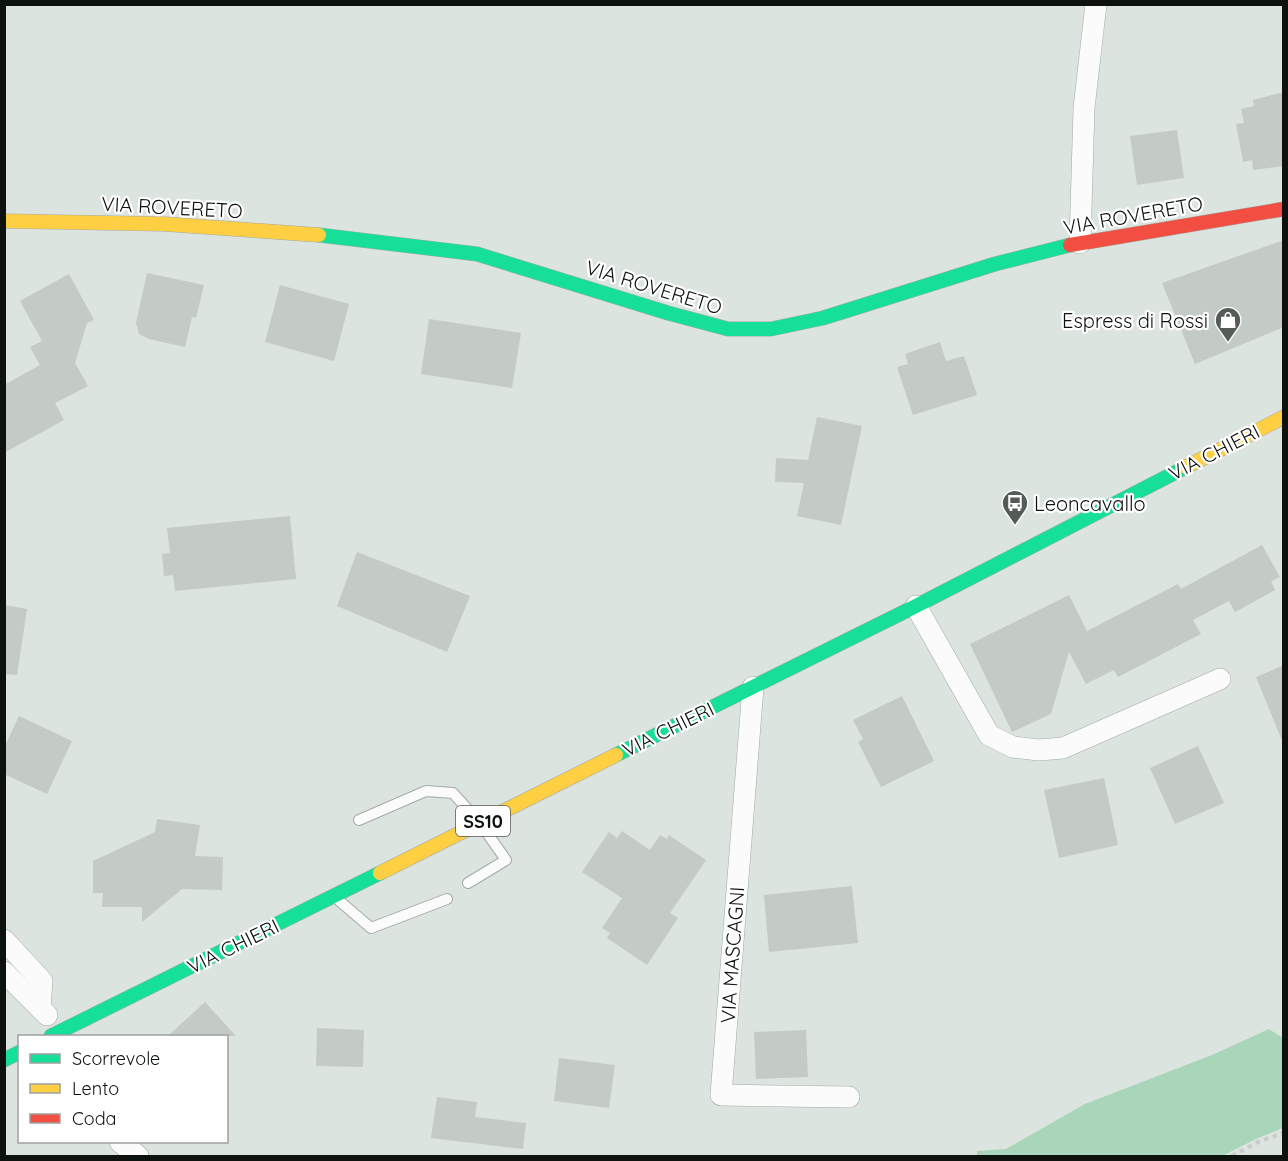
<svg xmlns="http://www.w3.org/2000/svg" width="1288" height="1161" viewBox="0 0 1288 1161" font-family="Quicksand,sans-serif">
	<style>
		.forest { fill: #a9d5ba }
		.building { fill: #c4cac6 }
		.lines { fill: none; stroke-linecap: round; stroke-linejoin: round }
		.lane-casing { stroke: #a4aaa6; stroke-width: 12 }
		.street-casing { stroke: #a4aaa6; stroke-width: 22 }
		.fast-casing { stroke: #a4aaa6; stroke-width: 15 }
		.slow-casing { stroke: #a4aaa6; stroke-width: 15 }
		.jam-casing { stroke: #a4aaa6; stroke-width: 15 }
		.path { stroke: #c9cccb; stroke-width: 4; stroke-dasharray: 4.5 4.5; stroke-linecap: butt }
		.lane { stroke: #fafbfa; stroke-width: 10 }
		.street { stroke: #fafbfa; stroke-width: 21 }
		.fast { stroke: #16e098; stroke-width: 14 }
		.slow { stroke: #ffcf43; stroke-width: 14 }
		.jam { stroke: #f24e42; stroke-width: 14 }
		.labels { text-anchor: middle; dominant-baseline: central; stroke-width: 4.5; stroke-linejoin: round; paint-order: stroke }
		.shield { fill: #fff; stroke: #565957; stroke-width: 1.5 }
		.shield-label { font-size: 18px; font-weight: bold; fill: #0d120f }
		.street-label { font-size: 20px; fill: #0d120f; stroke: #fff }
		.poi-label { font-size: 20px; fill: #0d120f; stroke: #fff; text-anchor: end }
	</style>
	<rect width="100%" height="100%" fill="#dce4df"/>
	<!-- forest -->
	<path class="forest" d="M1269,1029L1283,1038V1128L1258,1138L1222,1156H977V1151L1006,1149L1085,1104L1212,1055Z"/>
	<!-- building -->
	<g class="building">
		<path d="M1284,92V166L1253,170L1252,160L1243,162L1236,124L1244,123L1241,109L1254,106L1253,100Z"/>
		<path d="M1177,130L1184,178L1137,185L1130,136Z"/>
		<path d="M1284,240V327L1195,364L1162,283Z"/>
		<path d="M147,273L204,285L196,318L192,317L185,347L149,339L139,334L136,323Z"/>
		<path d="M69,274L94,320L87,323L75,363L88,386L55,403L64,420L4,453V385L40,365L30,347L42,341L20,301Z"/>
		<path d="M280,285L349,304L334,361L265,342Z"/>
		<path d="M429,319L521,333L512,388L421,374Z"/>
		<path d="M940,342L946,361L964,356L977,395L913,415L897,367L908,364L905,354Z"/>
		<path d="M817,417L862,426L841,525L797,516L804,483L775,482L776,458L808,460Z"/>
		<path d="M290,516L296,579L175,591L173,575L164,576L162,554L170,553L167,528Z"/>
		<path d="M1262,545L1280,577L1271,581L1275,590L1235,612L1229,601L1193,620L1201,634L1118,677L1114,670L1086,684L1069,652L1051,714L1012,732L970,644L1069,595L1087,631L1178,584L1181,589Z"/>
		<path d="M357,552L470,596L447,652L337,606Z"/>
		<path d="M4,605L27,609L17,675L4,674Z"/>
		<path d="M1284,665V743H1283L1256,677Z"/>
		<path d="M902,696L934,761L881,787L858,742L863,739L853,720Z"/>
		<path d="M19,716L72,741L47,794L4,774V748Z"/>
		<path d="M1198,746L1224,803L1175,824L1150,768Z"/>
		<path d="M1104,778L1118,845L1059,858L1044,790Z"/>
		<path d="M157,819L200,825L195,856L223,857L222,890L182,889L142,922V907H102L103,893H93V861L155,832Z"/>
		<path d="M622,831L650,850L660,835L667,839L669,835L706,860L670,913L678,918L647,965L607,938L610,933L602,928L622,898L582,872L609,832L617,838Z"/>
		<path d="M852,886L858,943L769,952L764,895Z"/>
		<path d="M205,1002L236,1036H168Z"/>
		<path d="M317,1028L364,1030L363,1067L316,1066Z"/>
		<path d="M806,1030L808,1077L756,1079L754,1032Z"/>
		<path d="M559,1058L615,1065L609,1108L554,1101Z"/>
		<path d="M437,1097L477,1102L475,1117L526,1123L523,1149L431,1138Z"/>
	</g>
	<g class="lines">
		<!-- lane casing -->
		<g class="lane-casing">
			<g id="lane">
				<path d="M359,820L426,791L453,793L480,823L506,860L468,883"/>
				<path d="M336,898L371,928L447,899"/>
			</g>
		</g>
		<!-- street casing -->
		<g class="street-casing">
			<g id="street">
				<path d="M1080,243L1084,108L1096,4"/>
				<path d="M916,606L989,735L1013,747L1039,750L1063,748L1220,679"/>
				<path d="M753,687L721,1095L849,1097"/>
				<path d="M4,940L42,981L40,1008"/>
				<path d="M4,972L47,1015"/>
				<path d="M120,1142L138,1156"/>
			</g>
		</g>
		<!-- fast casing -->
		<g class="fast-casing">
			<g id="fast">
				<path d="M319,235L477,254L668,313L728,329H771L823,318L995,264L1070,245"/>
				<path d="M616,755L916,606L1186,467"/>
				<path d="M51,1036L380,873"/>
				<path d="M4,1060L20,1052"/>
			</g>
		</g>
		<!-- slow casing -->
		<g class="slow-casing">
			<g id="slow">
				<path d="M4,221L164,224L319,235"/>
				<path d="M1186,467L1284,417"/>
				<path d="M380,873L616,755"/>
			</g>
		</g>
		<!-- jam casing -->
		<g class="jam-casing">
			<path id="jam" d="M1070,245L1284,209"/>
		</g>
		<!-- path -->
		<path class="path" d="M1232,1156L1260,1141L1284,1133"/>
		<!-- lane -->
		<use href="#lane" class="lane"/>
		<!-- street -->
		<use href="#street" class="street"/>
		<!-- fast -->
		<use href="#fast" class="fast"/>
		<!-- slow -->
		<use href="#slow" class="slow"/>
		<!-- jam -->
		<use href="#jam" class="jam"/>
	</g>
	<!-- icons -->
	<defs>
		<g id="shop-pin" transform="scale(1.35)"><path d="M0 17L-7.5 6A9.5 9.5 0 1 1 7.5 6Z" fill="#555c58" stroke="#fff"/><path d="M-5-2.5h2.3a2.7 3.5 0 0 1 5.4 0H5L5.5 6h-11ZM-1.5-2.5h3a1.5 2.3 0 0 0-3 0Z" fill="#fff"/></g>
		<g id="bus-pin" transform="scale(1.35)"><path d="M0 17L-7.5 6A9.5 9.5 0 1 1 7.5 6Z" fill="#555c58" stroke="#fff"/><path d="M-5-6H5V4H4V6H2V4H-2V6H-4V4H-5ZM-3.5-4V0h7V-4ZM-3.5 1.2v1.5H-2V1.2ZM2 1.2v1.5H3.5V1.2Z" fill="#fff"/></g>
	</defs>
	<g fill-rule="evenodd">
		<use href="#shop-pin" x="1228" y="320"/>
		<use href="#bus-pin" x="1015" y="503"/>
	</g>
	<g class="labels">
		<!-- shield labels -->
		<rect class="shield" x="456" y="806" width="54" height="30" rx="4.5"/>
		<g class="shield-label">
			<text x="483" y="821">SS10</text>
		</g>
		<!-- street labels -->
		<g class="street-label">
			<text transform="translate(172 207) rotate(3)">VIA ROVERETO</text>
			<text transform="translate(1133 215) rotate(-10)">VIA ROVERETO</text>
			<text transform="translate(654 287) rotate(17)">VIA ROVERETO</text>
			<text transform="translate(1214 452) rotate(-27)">VIA CHIERI</text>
			<text transform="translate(668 729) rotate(-26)">VIA CHIERI</text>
			<text transform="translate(233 946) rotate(-26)">VIA CHIERI</text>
			<text transform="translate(732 955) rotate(-86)">VIA MASCAGNI</text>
		</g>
		<!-- poi labels -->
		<g class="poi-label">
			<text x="1208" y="320">Espress di Rossi</text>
			<text x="1034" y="503" text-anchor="start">Leoncavallo</text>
		</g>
	</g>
	<!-- border -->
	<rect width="1288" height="1161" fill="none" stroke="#0d120f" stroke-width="12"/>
	<!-- legend -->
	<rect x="18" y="1035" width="210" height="108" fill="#ffffff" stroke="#9ea09f" stroke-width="1.5"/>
	<rect x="30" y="1054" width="30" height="9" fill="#16e098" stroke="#9ea09f" stroke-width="1.5"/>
	<text x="72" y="1065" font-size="18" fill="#0d120f">Scorrevole</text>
	<rect x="30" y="1084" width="30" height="9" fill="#ffcf43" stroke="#9ea09f" stroke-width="1.5"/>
	<text x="72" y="1095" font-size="18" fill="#0d120f">Lento</text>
	<rect x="30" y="1114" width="30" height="9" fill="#f24e42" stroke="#9ea09f" stroke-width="1.5"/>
	<text x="72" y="1125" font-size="18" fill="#0d120f">Coda</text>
</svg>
